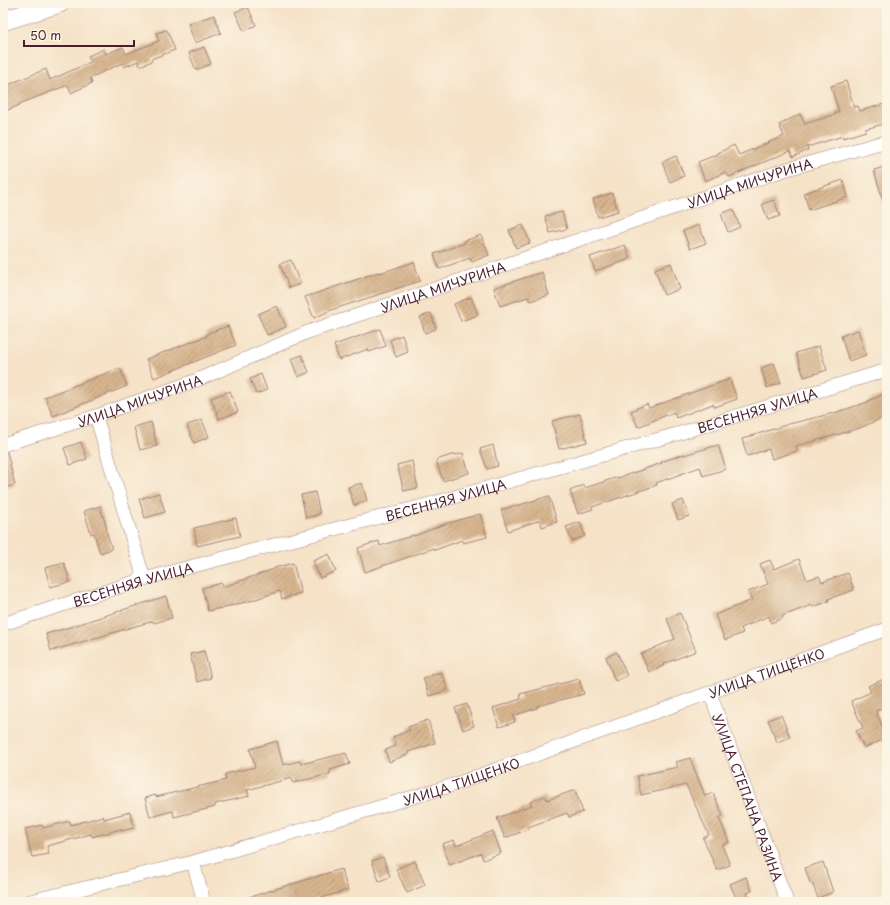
<svg xmlns="http://www.w3.org/2000/svg" width="890" height="905" viewBox="0 0 890 905" font-family="'Playpen Sans',sans-serif">
	<style>
		.building { fill: url(#building-hatch) }
		.lines { fill: none; stroke-linecap: round; stroke-linejoin: round }
		.minor-casing { stroke: #a08079; stroke-width: 14 }
		.secondary-casing { stroke: #a08079; stroke-width: 20 }
		.minor { stroke: #fff; stroke-width: 13 }
		.secondary { stroke: #fff; stroke-width: 19 }
		.labels { text-anchor: middle; dominant-baseline: central; stroke-width: 4; stroke-linejoin: round; paint-order: stroke }
		.street-label { font-size: 13px; fill: #4a1f2b; stroke: #fcf5e5 }
	</style>
	<defs>
		<pattern id="building-hatch" width="6" height="6" patternUnits="userSpaceOnUse"><rect width="6" height="6" fill="#d8b68f"/><path d="M-1 1l2-2M0 6l6-6M5 7l2-2" fill="none" stroke="#b19375"/></pattern>
	</defs>
	<rect width="100%" height="100%" fill="#fcf5e5"/>
	<filter id="ink" filterUnits="userSpaceOnUse"><feTurbulence type="fractalNoise" baseFrequency=".025" numOctaves="2"/><feDisplacementMap in="SourceGraphic" scale="8" xChannelSelector="R" yChannelSelector="G"/><feConvolveMatrix kernelMatrix="1 2 1 2 8 2 1 2 1" color-interpolation-filters="sRGB"/></filter>
	<filter id="wash" filterUnits="userSpaceOnUse"><feTurbulence type="fractalNoise" baseFrequency=".012" numOctaves="4" result="noise"/><feDisplacementMap in="SourceGraphic" scale="16" xChannelSelector="R" yChannelSelector="G"/><feGaussianBlur stdDeviation="0.9" result="paint"/><feColorMatrix in="noise" values="0 0 0 0 0 0 0 0 0 0 0 0 0 0 0 0 0 1.4 0 .05"/><feComposite in="paint" operator="in"/></filter>
	<g filter="url(#wash)">
		<rect width="100%" height="100%" fill="#f5e2c7"/>
		<g id="blocks">
			<!-- building -->
			<g class="building">
				<path d="M248,7L256,25L244,31L235,12Z"/>
				<path d="M214,15L221,33L195,43L188,24Z"/>
				<path d="M167,30L175,50L151,59L152,61L140,66L138,61L124,67L122,63L90,78L92,83L71,93L68,85L19,104L20,105L3,112V87L46,69L50,80L91,62L88,56L104,49L106,54L123,47L126,54L159,41L156,33Z"/>
				<path d="M204,47L211,64L196,70L189,53Z"/>
				<path d="M846,81L854,107L858,106L860,111L884,104L887,113V123L865,129L866,131L843,138V136L807,147L808,150L793,157L790,151L729,177L726,172L705,181L698,162L718,154V153L734,145L739,155L784,136L779,125L800,114L805,124L836,114V112H839L831,86Z"/>
				<path d="M676,156L684,176L670,182L662,162Z"/>
				<path d="M887,166V204H884L874,170Z"/>
				<path d="M843,180L848,197L809,210L804,193Z"/>
				<path d="M612,193L618,211L598,217L593,199Z"/>
				<path d="M774,200L780,216L768,220L762,204Z"/>
				<path d="M733,209L740,227L728,232L721,214Z"/>
				<path d="M562,212L567,229L550,233L545,216Z"/>
				<path d="M523,225L530,243L516,248L509,230Z"/>
				<path d="M699,225L706,243L690,249L683,231Z"/>
				<path d="M481,235L489,255L472,262L470,258L439,269L434,254L465,243L464,241Z"/>
				<path d="M625,245L630,259L595,271L590,257Z"/>
				<path d="M291,260L300,284L289,288L280,264Z"/>
				<path d="M414,262L420,281L331,310L314,318L305,297L379,272L380,273Z"/>
				<path d="M671,263L680,289L664,295L655,269Z"/>
				<path d="M542,272L549,295L530,301L528,297L500,306L494,288Z"/>
				<path d="M471,297L478,315L461,321L454,304Z"/>
				<path d="M277,306L286,327L267,335L258,314Z"/>
				<path d="M431,313L436,329L425,333L420,317Z"/>
				<path d="M228,326L236,345L154,378L146,359L207,336L206,334Z"/>
				<path d="M380,329L386,346L369,352L368,349L339,360L334,345Z"/>
				<path d="M858,330L866,355L849,361L841,336Z"/>
				<path d="M402,335L408,352L396,357L390,340Z"/>
				<path d="M819,346L827,370L804,377L796,353Z"/>
				<path d="M302,355L309,372L298,377L291,359Z"/>
				<path d="M774,363L781,383L767,388L761,368Z"/>
				<path d="M120,368L127,386L53,416L45,397Z"/>
				<path d="M261,374L267,390L256,394L250,379Z"/>
				<path d="M730,379L737,399L715,407L713,404L676,418L674,412L638,427L631,411L647,404L649,408Z"/>
				<path d="M230,391L238,412L219,419L211,398Z"/>
				<path d="M887,393V416L860,428L836,435L796,446L797,451L772,459L769,449L747,456L742,439L789,424L834,413L868,402V401Z"/>
				<path d="M580,414L587,442L559,449L552,421Z"/>
				<path d="M202,420L209,437L194,443L187,425Z"/>
				<path d="M151,422L157,446L140,450L134,427Z"/>
				<path d="M81,442L87,459L70,465L64,448Z"/>
				<path d="M493,445L498,466L487,469L480,449Z"/>
				<path d="M718,445L726,469L703,476L700,467L656,483L657,485L592,507L593,509L578,514L570,491L584,485L585,488L618,477V478L662,463L661,462L684,454V455Z"/>
				<path d="M7,452L15,485L3,488V453Z"/>
				<path d="M463,453L469,473L443,481L436,460L455,454L456,455Z"/>
				<path d="M412,461L418,488L404,491L397,465Z"/>
				<path d="M362,483L367,501L354,505L348,487Z"/>
				<path d="M315,492L320,514L306,518L301,495Z"/>
				<path d="M159,493L165,512L145,518L139,499Z"/>
				<path d="M549,496L557,522L542,527L540,520L508,531L501,510L516,505V506Z"/>
				<path d="M683,500L689,516L678,520L672,504Z"/>
				<path d="M100,506L107,529L106,530L112,549L100,553L94,533L91,534L84,511Z"/>
				<path d="M480,514L487,537L463,543L462,540L435,550L434,548L365,572L358,548L379,541L380,546L414,535V536L445,524Z"/>
				<path d="M236,518L240,536L197,546L194,528Z"/>
				<path d="M580,522L585,536L572,541L566,527Z"/>
				<path d="M329,554L336,571L320,578L313,561Z"/>
				<path d="M799,559L807,580L819,576L822,582L848,573L854,590L828,599L829,601L813,607L812,605L782,616L783,618L771,623L769,616L741,628L743,633L725,640L715,615L752,600L748,592L768,584L760,564L770,560L774,569Z"/>
				<path d="M64,563L70,582L50,587L45,568Z"/>
				<path d="M293,563L301,593L282,599L280,591L250,601L208,611L202,588L222,583L223,587L274,569V568Z"/>
				<path d="M166,596L172,618L154,623L153,621L51,651L46,634L67,628Z"/>
				<path d="M680,613L696,651L664,664L665,665L649,672L641,654L675,639L667,619Z"/>
				<path d="M204,651L211,678L197,682L190,654Z"/>
				<path d="M617,652L627,676L615,681L606,657Z"/>
				<path d="M441,672L448,690L429,696L423,678Z"/>
				<path d="M579,679L584,694L537,706V708L513,716L515,722L499,727L493,708L521,699L520,694Z"/>
				<path d="M884,679L887,687V707L876,711L887,738L864,748L856,731L863,728L851,701L871,692L868,686Z"/>
				<path d="M467,704L474,726L463,730L455,708Z"/>
				<path d="M781,715L790,737L777,742L768,720Z"/>
				<path d="M428,720L435,743L408,752L409,754L389,762L385,750L396,746L393,737L410,730L408,727Z"/>
				<path d="M277,741L283,765L300,761L301,764L346,753L350,764L330,770V774L305,780L293,783L292,778L247,790L249,796L215,804V807L174,817L173,811L150,817L145,798L156,795V797L226,780L225,774L255,767L250,749Z"/>
				<path d="M690,758L705,796L713,793L723,816L719,818L729,842L722,845L730,865L717,870L703,838L709,835L686,785L641,795L637,776L678,767L676,762Z"/>
				<path d="M575,790L583,812L569,817L567,813L528,827L529,829L505,838L497,818L532,805L530,802L545,796L547,800Z"/>
				<path d="M130,812L134,828L121,831V829L92,837L91,834L47,846L49,854L32,857L25,829L42,825L43,828L70,821L71,825L103,816L104,819Z"/>
				<path d="M493,831L501,853L483,860L481,853L450,865L442,844L454,840L456,846Z"/>
				<path d="M383,857L390,877L379,881L372,861Z"/>
				<path d="M415,861L425,885L407,893L396,869Z"/>
				<path d="M823,862L833,892L818,898L812,883H810L805,868Z"/>
				<path d="M341,869L348,890L308,902H244L243,899Z"/>
				<path d="M746,877L752,891L747,893L751,902H738L730,884Z"/>
			</g>
		</g>
	</g>
	<g filter="url(#ink)">
		<use href="#blocks" fill-opacity="0" stroke="#a08079" stroke-width="1"/>
		<g class="lines">
			<!-- minor casing -->
			<g class="minor-casing">
				<g id="minor">
					<path d="M96,416L144,579"/>
					<path id="s1" d="M3,445L96,416L197,380L308,332L784,170L887,141"/>
					<path id="s2" d="M3,624L144,579L426,505L677,434L887,370"/>
					<path id="s3" d="M710,693L787,902"/>
					<path d="M193,862L204,902"/>
					<path id="s4" d="M26,902L193,862L447,787L887,629"/>
				</g>
			</g>
			<!-- secondary casing -->
			<g class="secondary-casing">
				<path id="secondary" d="M3,21L60,3"/>
			</g>
			<!-- minor -->
			<use href="#minor" class="minor"/>
			<!-- secondary -->
			<use href="#secondary" class="secondary"/>
		</g>
	</g>
	<g class="labels">
		<!-- street labels -->
		<g class="street-label">
			<text stroke="none"><textPath href="#s1" startOffset="792">УЛИЦА МИЧУРИНА</textPath></text>
			<text stroke="none"><textPath href="#s1" startOffset="468">УЛИЦА МИЧУРИНА</textPath></text>
			<text stroke="none"><textPath href="#s1" startOffset="144">УЛИЦА МИЧУРИНА</textPath></text>
			<text stroke="none"><textPath href="#s2" startOffset="784">ВЕСЕННЯЯ УЛИЦА</textPath></text>
			<text stroke="none"><textPath href="#s2" startOffset="460">ВЕСЕННЯЯ УЛИЦА</textPath></text>
			<text stroke="none"><textPath href="#s2" startOffset="136">ВЕСЕННЯЯ УЛИЦА</textPath></text>
			<text stroke="none"><textPath href="#s4" startOffset="776">УЛИЦА ТИЩЕНКО</textPath></text>
			<text stroke="none"><textPath href="#s4" startOffset="452">УЛИЦА ТИЩЕНКО</textPath></text>
			<text stroke="none"><textPath href="#s3" startOffset="111">УЛИЦА СТЕПАНА РАЗИНА</textPath></text>
		</g>
	</g>
	<!-- margin -->
	<rect width="890" height="905" fill="none" stroke="#fcf5e5" stroke-width="16"/>
	<!-- scale -->
	<path d="M24 40v6h110v-6" fill="none" stroke="#4a1f2b" stroke-width="2"/>
	<text x="30" y="40" font-size="12" fill="#4a1f2b" stroke="#fcf5e5" stroke-width="3" paint-order="stroke">50 m</text>
</svg>
